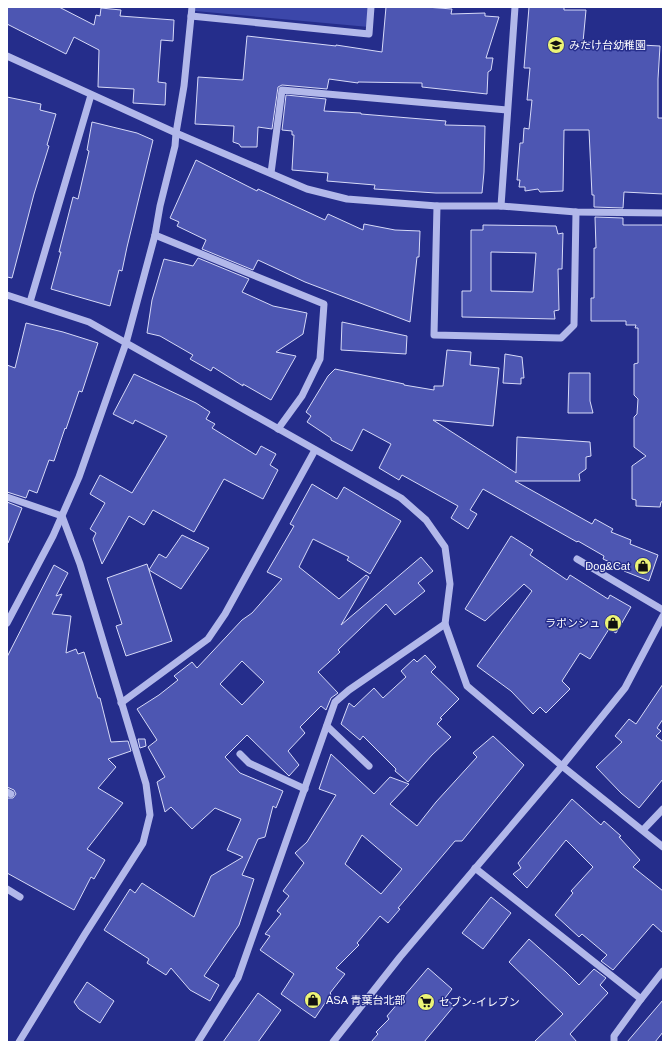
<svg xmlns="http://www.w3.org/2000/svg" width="670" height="1049" viewBox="0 0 670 1049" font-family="Arial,'Noto Sans JP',sans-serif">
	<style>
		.green { fill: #3c47aa }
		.building { fill: #4d56b2; stroke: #d7daf8; fill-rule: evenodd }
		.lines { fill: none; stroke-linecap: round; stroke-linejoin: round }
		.minor { stroke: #b2b8ea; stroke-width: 7 }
		.labels { text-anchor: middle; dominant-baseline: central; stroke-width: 3; stroke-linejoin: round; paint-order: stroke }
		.poi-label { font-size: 11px; fill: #fff; stroke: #252d8b; text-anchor: start }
	</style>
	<rect width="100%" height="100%" fill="#252d8b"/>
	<!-- green -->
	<path class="green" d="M196,7H371L369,27L195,11Z"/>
	<!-- building -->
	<g class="building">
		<path d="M7,7H59L94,25L96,15L100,16L101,8L121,10L120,16L174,20L173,41L161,40L158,82L166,83L165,105L133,103L134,89L98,87L99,50L74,37L66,54L7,24Z"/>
		<path d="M386,7H426L452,9L451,14L485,13V16L499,17L486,58H493L491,70L488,72L487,94L422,87V83L358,82V83L329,79L327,89L282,85L278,87L272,129L258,127L257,147H241L239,144L233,142L234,126L195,124L198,77L243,80L247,36L336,46V45L382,52Z"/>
		<path d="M529,7H564V10H586L583,42L660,46L658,79V118H663V194L624,192L623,208L594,207V195H592L589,130H564L563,191L540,192L538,189L525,191V187H519L520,180H517L520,143H523L524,128L529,129L532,100H527L530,68H524Z"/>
		<path d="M286,95L326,99L324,111L361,113V114L446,121L445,125L485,126L484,172L482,193H436L374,189L375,185L327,181L328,173L292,170L294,135H292V131L282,130Z"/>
		<path d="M7,97L41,104L40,110L56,114L47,145L49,146L34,194L12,278L7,277Z"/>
		<path d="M92,122L137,133L153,140L127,247L122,271L119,270L110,306L51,289L61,252H59L73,197L78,199L89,151L87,150Z"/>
		<path d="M196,160L257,191L258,189L325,220L328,214L363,230L364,224L395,230L420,231L419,257H417L410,322L305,282L258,260L253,270L202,249L206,240L177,226L179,222L170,218Z"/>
		<path d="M595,217L623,218V225H663V501L661,502L660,507L636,506V500L632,499V466L646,456L634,447V417L637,414L638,399L634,395V364L638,363V328H635L636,325H626V321H591V298H594V248H596Z"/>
		<path d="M483,225L556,226L558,234L563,233L562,269H558L559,310L554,311L555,319L462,317V291H471V230H483ZM491,252L536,253L533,292L491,291Z"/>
		<path d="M198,258L249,279L242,292L273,306L307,313L303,334L276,352L296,356L271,400L243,384V386L213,367L211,371L190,359L193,355L160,336L147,333L152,300L164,259L193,266Z"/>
		<path d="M342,322L407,336L406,354L341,350Z"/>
		<path d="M26,323L63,332L98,343L82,392L79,391L66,429L65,428L54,461L49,460L37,493L29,490L26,498L7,492V365L15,368Z"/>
		<path d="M447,350L471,352L470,365L499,368L493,426L433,420L516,473L517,437L590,442L591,456L586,457V469L579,474L580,481H515L592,524L595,519L613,529L611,532L631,540L630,544L658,555L649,581L624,571L625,569L603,559L604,556L578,541L577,542L483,489L470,510L477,514L468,529L451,518L458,506L402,475L399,480L379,468L391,444L363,429L352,451L331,440V438L307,422L311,416L306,412L328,376L335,369L404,384V385L434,390V386H443Z"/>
		<path d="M505,354L522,357L524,378H521V384L503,383Z"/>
		<path d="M569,373H590V401L593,413H568Z"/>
		<path d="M134,374L196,403L210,412L206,419L215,424L212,428L256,455L261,446L276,454L270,465L278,470L263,499L224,479L194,532L153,510L144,525L129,516L102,564L93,539L96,533L90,529L105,503L90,494L100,475L132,493L167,436L135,420L133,424L113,414Z"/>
		<path d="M312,484L337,499L344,487L401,521L370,574L347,560L349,557L313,539L299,567L339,599L366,575L369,577L341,625L421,557L433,571L418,583L425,591L395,615L386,604L338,650L340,652L318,672L338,693L331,698L326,710L321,706L300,727L305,733L288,751L299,765L289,776L247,735L225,757L240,773L283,791L276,808L273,806L265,837L258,839L242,875L254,879L239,925L204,976L219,985L210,1001L190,990L171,968L166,975L147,963L149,959L104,930L130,889L135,893L142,883L194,917L211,876L243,857L227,850L241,819L215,808L192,829L171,807L165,812L157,782L165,777L148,747L157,740L137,709L159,695L178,680L174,676L192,662L197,668L242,620L252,613L282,579L267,572L294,526L290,524ZM242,661L264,682L242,705L220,684Z"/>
		<path d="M7,502L22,508L8,543H7Z"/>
		<path d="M182,535L209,548L181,589L149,570L159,554L166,558Z"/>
		<path d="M511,536L533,550L530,555L567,580L570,575L608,599L610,595L631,607L616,633L609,629L590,659L580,653L562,681L570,689L546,713L540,707L533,714L511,691L477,666L532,591L524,584L485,621L465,609Z"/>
		<path d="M147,564L172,641L126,656L116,626L122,624L107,578Z"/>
		<path d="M54,565L68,573L56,596L62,594L52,614L71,616L66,653L76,649L78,654L84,652L98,698H100L111,742L128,741L131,751L108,759L116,767L98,788L123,803L87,849L105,860L94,879L91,877L74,910L7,873V798H13L16,794L14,790L7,787V657Z"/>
		<path d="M425,655L436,667L431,672L459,699L440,718L442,719L437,724L451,737L432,755L408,782L395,771L396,769L363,736L360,740L341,724L349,703L354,707L374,688L383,698L406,677L401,671L414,659L417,662Z"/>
		<path d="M663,684V719L657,728L661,731L656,736L663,742V779L639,808L621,793L596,767L622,742L615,736L629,719L636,724Z"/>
		<path d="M493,736L524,765L462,841H455L398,908L400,909L388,923L380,916L357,943L359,945L336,968L345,974L330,993L331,994L315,1018L281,994L294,974L260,950L270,936L265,934L281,914L277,911L289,896L283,891L304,863L295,853L307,842L336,795L319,789L331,754L374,794L390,777L409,784L390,804L417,826L436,802L477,757L473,753ZM362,835L402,869L381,894L345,864Z"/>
		<path d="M138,739H145L146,746L140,748Z"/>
		<path d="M572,799L601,825L604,821L621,836L619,837L640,860L633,867L663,891V933L653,924L613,970L601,961L607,955L582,934L579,937L555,915L573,893L571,891L593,867L566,840L527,888L513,874L521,868L518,863Z"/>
		<path d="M491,897L511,913L483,949L462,933Z"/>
		<path d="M529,939L566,972L579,985L594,969L606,978L600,985L608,993L570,1034L577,1042H534L563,1014L509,962Z"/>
		<path d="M428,968L452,989L445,998L454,1006L424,1042H371L378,1034L376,1032L389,1019L387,1016Z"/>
		<path d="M87,982L114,1001L100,1023L79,1009L74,1002Z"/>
		<path d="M258,993L281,1010L258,1042H223Z"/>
		<path d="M663,1000V1032L655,1042H627Z"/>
	</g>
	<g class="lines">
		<!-- minor -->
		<g class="minor">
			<path d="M191,16L369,34L371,7"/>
			<path d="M7,56L176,133L307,189L347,199L437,206H501L576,212L663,213"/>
			<path d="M271,173L282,90L507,110"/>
			<path d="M437,206L434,335L561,338L574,325L576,212"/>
			<path d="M501,206L515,7"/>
			<path d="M155,235L324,304L320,359L302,396L278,429"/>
			<path d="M7,295L89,322L401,498L426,520L445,547L450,584L445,624L467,686L562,766L663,847"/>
			<path d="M30,302L91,95"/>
			<path d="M7,497L62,516L80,564L146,784L150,815L143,843L85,934L19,1042"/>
			<path d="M577,559L663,610"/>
			<path d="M7,623L53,536L79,477L126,343L155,235L160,206L175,146L176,133L184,86L192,7"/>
			<path d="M121,703L208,639L225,614L315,450"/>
			<path d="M327,726L369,766"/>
			<path d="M240,754L249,763L305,789"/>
			<path d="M7,792L11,794"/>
			<path d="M643,830L663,809"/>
			<path d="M475,868L641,999L663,971"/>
			<path d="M7,889L20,897"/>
			<path d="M198,1042L238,978L335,702L349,690L445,624"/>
			<path d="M333,1042L400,957L562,766L625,688L663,616"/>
			<path d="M614,1042V1036L641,999"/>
		</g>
	</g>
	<!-- icons -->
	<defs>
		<g id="school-disc" transform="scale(0.9)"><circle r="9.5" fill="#ecf476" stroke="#252d8b"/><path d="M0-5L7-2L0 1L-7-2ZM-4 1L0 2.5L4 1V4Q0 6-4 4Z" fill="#111"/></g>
		<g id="shop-disc" transform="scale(0.9)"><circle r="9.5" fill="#ecf476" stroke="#252d8b"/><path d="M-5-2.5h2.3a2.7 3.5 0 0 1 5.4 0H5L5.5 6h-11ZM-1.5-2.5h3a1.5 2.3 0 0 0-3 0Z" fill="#111"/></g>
		<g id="supermarket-disc" transform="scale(0.9)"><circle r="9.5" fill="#ecf476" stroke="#252d8b"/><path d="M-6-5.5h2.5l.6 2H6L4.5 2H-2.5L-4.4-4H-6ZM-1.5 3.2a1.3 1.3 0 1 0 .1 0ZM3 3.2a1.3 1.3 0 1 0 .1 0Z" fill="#111"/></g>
	</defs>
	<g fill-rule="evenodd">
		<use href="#school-disc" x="556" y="45"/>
		<use href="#shop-disc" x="643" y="566"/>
		<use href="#shop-disc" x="613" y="623"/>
		<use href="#shop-disc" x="313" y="1000"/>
		<use href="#supermarket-disc" x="426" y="1002"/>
	</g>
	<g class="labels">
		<!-- poi labels -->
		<g class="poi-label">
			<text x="569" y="45">みたけ台幼稚園</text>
			<text x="630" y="566" text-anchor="end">Dog&amp;Cat</text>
			<text x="600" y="623" text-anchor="end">ラポンシュ</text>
			<text x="326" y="1000">ASA 青葉台北部</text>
			<text x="439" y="1002">セブン-イレブン</text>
		</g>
	</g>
	<!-- border -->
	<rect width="670" height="1049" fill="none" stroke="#ffffff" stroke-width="16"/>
</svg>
